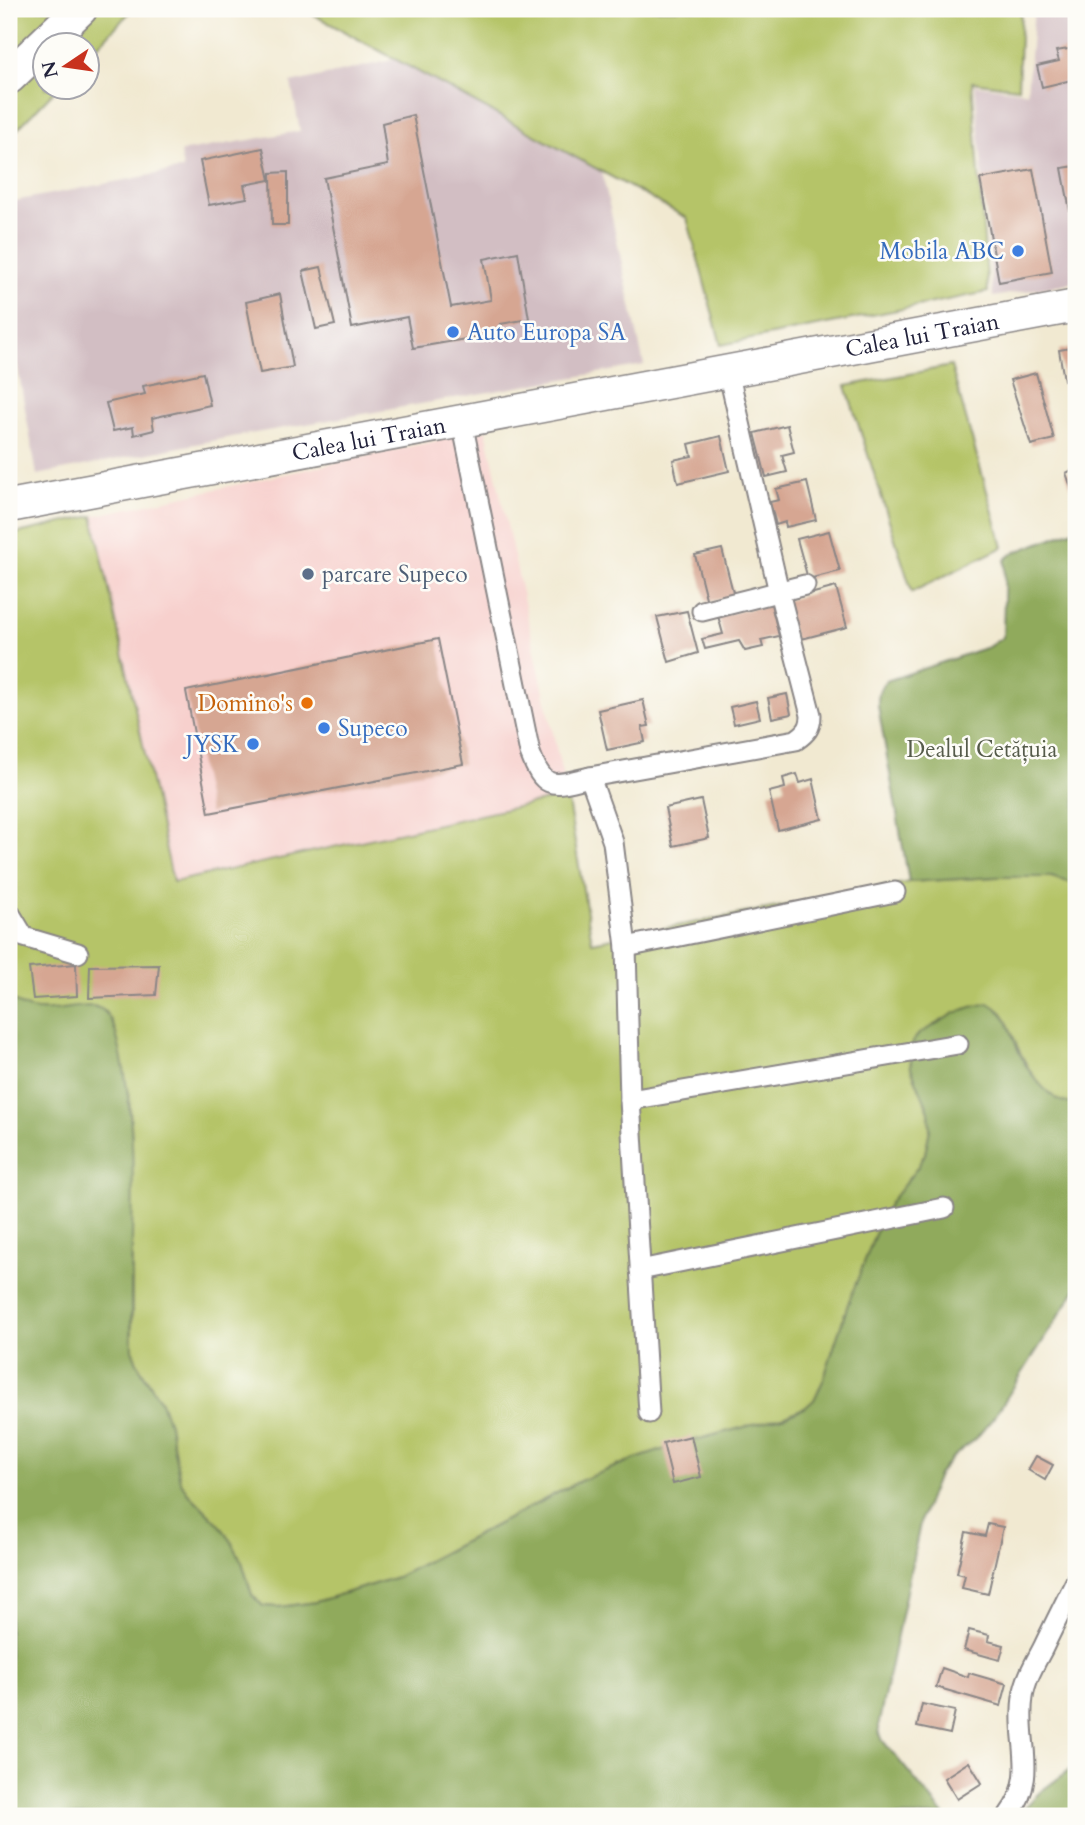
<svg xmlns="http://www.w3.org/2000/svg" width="1085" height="1825" viewBox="0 0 1085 1825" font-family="Cardo,serif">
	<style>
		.built { fill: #f7d0cd }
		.industrial { fill: #d2bec3 }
		.green { fill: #b5c467; stroke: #6c7351; stroke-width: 2 }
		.forest { fill: #90aa5c; stroke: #59664c; stroke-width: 2 }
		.building { fill: #d6a692 }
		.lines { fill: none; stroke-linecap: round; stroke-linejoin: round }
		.minor-casing { stroke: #8a8686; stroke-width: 23 }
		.primary-casing { stroke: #8a8686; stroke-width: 35 }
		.trunk-casing { stroke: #8a8686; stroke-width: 37 }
		.minor { stroke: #fff; stroke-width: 19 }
		.primary { stroke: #fff; stroke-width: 32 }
		.trunk { stroke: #fff; stroke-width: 33 }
		.shop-dot { fill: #3f7fe0; stroke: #fdfcf7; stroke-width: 2.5 }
		.service-dot { fill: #5c6f8a; stroke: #fdfcf7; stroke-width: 2.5 }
		.food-dot { fill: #e8710a; stroke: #fdfcf7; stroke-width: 2.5 }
		.labels { text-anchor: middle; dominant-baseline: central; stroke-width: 5; stroke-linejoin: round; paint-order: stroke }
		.shop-label { font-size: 23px; fill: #366cbe; stroke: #fdfcf7; text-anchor: end }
		.street-label { font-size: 23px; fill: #22223b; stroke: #fdfcf7 }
		.service-label { font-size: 23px; fill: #4e5e75; stroke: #fdfcf7; text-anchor: start }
		.food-label { font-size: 23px; fill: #c56008; stroke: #fdfcf7; text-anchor: end }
		.park-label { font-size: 23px; fill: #555b4a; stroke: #fdfcf7 }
	</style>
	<rect width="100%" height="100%" fill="#fdfcf7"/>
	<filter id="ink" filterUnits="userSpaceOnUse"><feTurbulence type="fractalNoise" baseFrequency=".0143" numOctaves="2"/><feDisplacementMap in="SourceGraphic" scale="14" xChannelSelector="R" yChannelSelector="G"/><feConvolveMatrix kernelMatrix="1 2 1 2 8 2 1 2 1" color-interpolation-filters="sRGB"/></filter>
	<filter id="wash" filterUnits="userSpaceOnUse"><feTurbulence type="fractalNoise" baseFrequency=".00686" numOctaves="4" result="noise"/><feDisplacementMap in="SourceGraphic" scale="28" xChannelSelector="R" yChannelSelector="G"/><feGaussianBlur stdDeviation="1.57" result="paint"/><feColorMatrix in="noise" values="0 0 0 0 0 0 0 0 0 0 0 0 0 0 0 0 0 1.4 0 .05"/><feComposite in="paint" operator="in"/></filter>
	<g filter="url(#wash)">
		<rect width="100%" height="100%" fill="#f1e9d1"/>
		<!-- built -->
		<path class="built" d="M486,430L567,796L173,882L93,516Z"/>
		<!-- industrial -->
		<g class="industrial">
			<path d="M1034,9H1076V282L993,297L975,85L1027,92Z"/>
			<path d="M397,59L602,172L644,365L226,438L37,475L9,319V202L183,169L180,152L300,131L291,83Z"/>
		</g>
		<!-- green -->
		<g class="green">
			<path d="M9,9H133L88,56V46H46V88H57L9,138Z"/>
			<path d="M303,9H1021L1018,88L972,82L988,292L721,345L687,218Z"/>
			<path d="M951,366L1003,547L912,592L846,386Z"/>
			<path d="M93,516L173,882L567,796L592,942L909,882L996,877H1051L1076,884V1103C1040,1109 1015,1042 1004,1016L955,1013L919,1034L914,1040L910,1059L911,1068L929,1111L930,1129L925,1154L917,1168L889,1204L878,1227L848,1304L823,1381L814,1400L806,1407L786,1416L677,1445L627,1462L580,1481L397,1577L316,1602L279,1607L263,1606L252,1595L242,1562L219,1524L188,1493L180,1481L176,1462L173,1443L161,1402L137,1363L132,1349V1140L129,1095L95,1006C69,1008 27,1020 9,995V535Z"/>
		</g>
		<!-- forest -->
		<g class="forest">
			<path d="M1076,529V884L1051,877H996L909,882L878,706C878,695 878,689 886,681L988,647L1003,637L1005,560L1013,553Z"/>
			<path d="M9,995C33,1028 85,995 104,1011C114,1020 117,1037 120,1050C143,1148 127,1250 132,1349L137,1363L161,1402L169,1424L180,1481L188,1493L219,1524L232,1542L242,1562L252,1595L263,1606L279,1607L316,1602L397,1577L580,1481L627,1462L677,1445L786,1416L806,1407L814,1400L823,1381L848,1304L878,1227L889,1204L917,1168L925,1154L930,1129L929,1111L911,1068V1049L914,1040L919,1034L955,1013L971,1007L989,1003C994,1006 998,1009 1002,1013C1011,1025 1014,1042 1020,1054C1029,1073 1053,1107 1076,1103V1289L995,1416L978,1436L952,1458L938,1475L921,1519L879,1722V1732L883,1741L945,1816H9Z"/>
			<path d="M1076,1765V1816H1016L1040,1792Z"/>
		</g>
		<g id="blocks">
			<!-- building -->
			<g class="building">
				<path d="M1075,48L1076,79L1042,87L1037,66L1059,61L1056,51Z"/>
				<path d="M413,115L451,307L491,300L484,259L518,252L529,319L500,324L501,333L413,348L407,317L352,328L324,178L388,165L382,123Z"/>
				<path d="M263,148L270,180L244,185L247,198L209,205L200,161Z"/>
				<path d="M1076,166V238H1075L1062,168Z"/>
				<path d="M1033,169L1052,272L999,282L980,179Z"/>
				<path d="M288,172V225H272L271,173Z"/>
				<path d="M321,267L335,325L316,329L303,271Z"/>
				<path d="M280,294L293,367L260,373L246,302Z"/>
				<path d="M1076,347V377L1064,380L1059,350Z"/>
				<path d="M203,373L210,405L152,418L154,430L134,435L133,427L113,431L106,403L145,394L143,386Z"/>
				<path d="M1036,373L1054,439L1031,445L1010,380Z"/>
				<path d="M787,425L794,452L782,455L787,472L766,477L755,433Z"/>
				<path d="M721,436L729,471L678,483L673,460L692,456L689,444Z"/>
				<path d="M1076,468V501L1066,473Z"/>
				<path d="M807,482L816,520L786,527L785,522L776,525L770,502L779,500L776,489Z"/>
				<path d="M829,531L840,571L808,579L797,539Z"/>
				<path d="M722,549L734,596L707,602L695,555Z"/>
				<path d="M836,587L847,627L794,641L784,601Z"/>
				<path d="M771,604L779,636L761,640L763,647L745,651L739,641L705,649L702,639L723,634L718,616Z"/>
				<path d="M687,611L698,653L669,662L657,617Z"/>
				<path d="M438,639L463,764L209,813L186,691Z"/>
				<path d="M787,694L791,714L772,718L768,698Z"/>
				<path d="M643,700L649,726L642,727L645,742L607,750L598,710Z"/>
				<path d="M756,701L760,718L734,724L730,707Z"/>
				<path d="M797,774L800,783L813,779L822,819L778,830L769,792L785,788L783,778Z"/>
				<path d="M701,800L709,838L673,846L665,808Z"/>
				<path d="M76,964L77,996L33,999L29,968Z"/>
				<path d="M159,965L156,995L89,998L90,966Z"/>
				<path d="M691,1436L701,1477L673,1484L663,1443Z"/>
				<path d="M1036,1456L1053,1465L1045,1480L1028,1470Z"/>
				<path d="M988,1524L1003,1527L988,1594L962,1588L965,1575L957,1573L966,1532L985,1536Z"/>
				<path d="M969,1630L989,1635L988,1641L1004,1645L1000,1660L964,1650Z"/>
				<path d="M942,1668L968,1677L969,1673L1007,1684L1001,1706L936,1687Z"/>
				<path d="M922,1704L955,1711L950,1734L917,1727Z"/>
				<path d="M969,1762L982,1783L957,1799L944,1778Z"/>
			</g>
		</g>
	</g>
	<g filter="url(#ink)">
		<use href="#blocks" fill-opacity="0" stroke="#8a8686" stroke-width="2"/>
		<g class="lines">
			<!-- minor casing -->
			<g class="minor-casing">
				<g id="minor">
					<path d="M462,422L530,753C545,793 554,785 590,777"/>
					<path d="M702,611L805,585"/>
					<path d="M9,912L24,937L78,953"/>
					<path d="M626,947L895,892"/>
					<path d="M630,1100L958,1044"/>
					<path d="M640,1270L944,1208"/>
					<path d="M649,1413L630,1100L626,947L613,842L590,777L796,740C806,733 811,728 811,715L779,592L728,371"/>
					<path d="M1008,1816C1040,1774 1016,1743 1023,1697C1025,1680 1035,1663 1043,1648C1054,1625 1065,1603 1076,1581"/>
				</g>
			</g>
			<!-- primary casing -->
			<g class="primary-casing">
				<g id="primary">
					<path id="s1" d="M9,506L1076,306"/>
				</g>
			</g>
			<!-- trunk casing -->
			<g class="trunk-casing">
				<path id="trunk" d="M9,77L80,9"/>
			</g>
			<!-- minor -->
			<use href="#minor" class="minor"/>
			<!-- primary -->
			<use href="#primary" class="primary"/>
			<!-- trunk -->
			<use href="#trunk" class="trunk"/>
		</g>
	</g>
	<!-- markers -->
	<g class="shop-dot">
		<circle cx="1018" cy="251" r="7"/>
		<circle cx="453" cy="332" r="7"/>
		<circle cx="324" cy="728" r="7"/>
		<circle cx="253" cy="744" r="7"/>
	</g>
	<circle class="service-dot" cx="308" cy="574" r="7"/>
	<circle class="food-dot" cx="307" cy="703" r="7"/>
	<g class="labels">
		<!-- shop labels -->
		<g class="shop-label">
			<text x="1004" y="251">Mobila ABC</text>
			<text x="467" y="332" text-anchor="start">Auto Europa SA</text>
			<text x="338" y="728" text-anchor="start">Supeco</text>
			<text x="239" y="744">JYSK</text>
		</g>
		<!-- street labels -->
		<g class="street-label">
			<text stroke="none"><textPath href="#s1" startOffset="929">Calea lui Traian</textPath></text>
			<text stroke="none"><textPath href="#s1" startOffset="366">Calea lui Traian</textPath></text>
		</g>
		<!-- service labels -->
		<g class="service-label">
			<text x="322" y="574">parcare Supeco</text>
		</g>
		<!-- food labels -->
		<g class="food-label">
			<text x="293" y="703">Domino's</text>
		</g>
		<!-- park labels -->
		<g class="park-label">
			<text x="982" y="749">Dealul Cetățuia</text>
		</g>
	</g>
	<!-- margin -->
	<rect width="1085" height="1825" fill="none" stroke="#fdfcf7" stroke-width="35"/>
	<!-- north arrow -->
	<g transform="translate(66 66) rotate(257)"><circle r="33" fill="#fdfcf7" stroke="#a5a5ac" stroke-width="2"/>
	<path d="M0-5L12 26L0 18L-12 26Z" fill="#c8321e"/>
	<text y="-10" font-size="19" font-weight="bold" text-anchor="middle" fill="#22223b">N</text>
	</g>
</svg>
